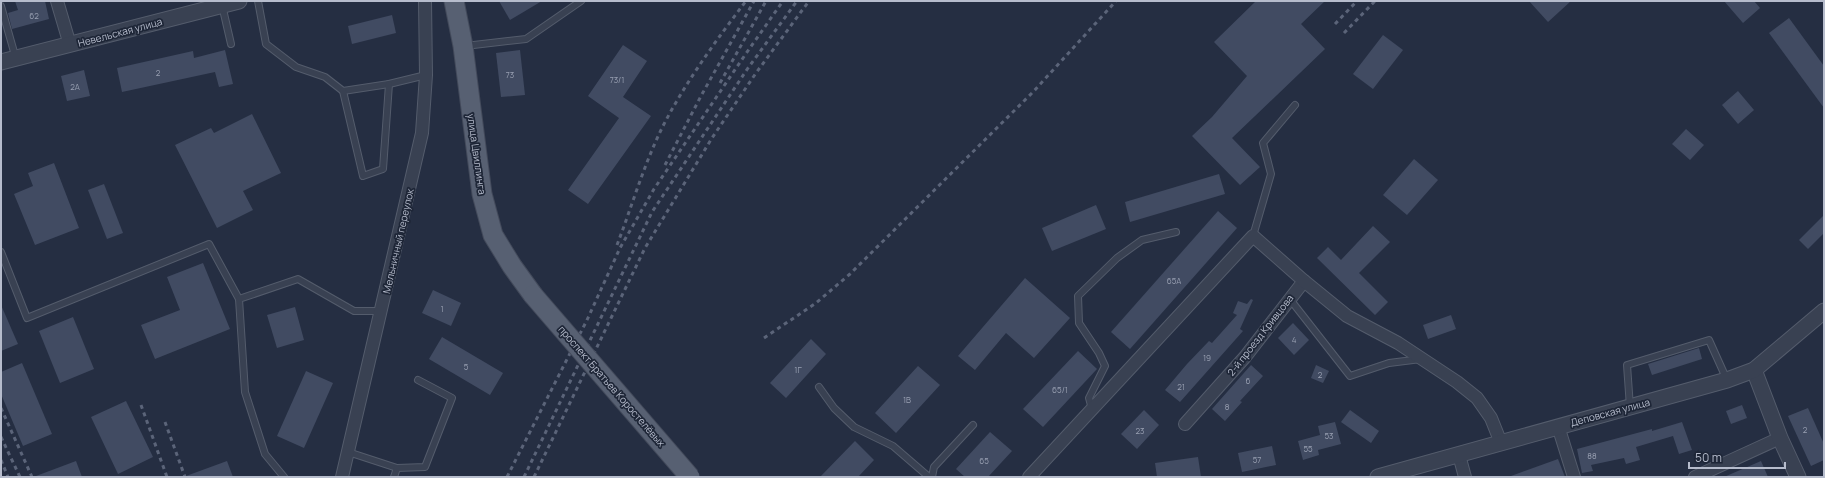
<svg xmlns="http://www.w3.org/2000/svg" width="1825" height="478" viewBox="0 0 1825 478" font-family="Manrope,sans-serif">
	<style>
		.building { fill: #414b62 }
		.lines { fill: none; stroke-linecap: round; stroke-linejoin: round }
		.service-casing { stroke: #545c6c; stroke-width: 8 }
		.minor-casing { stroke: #545c6c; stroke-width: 14 }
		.tertiary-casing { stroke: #545c6c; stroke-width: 17 }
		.primary-casing { stroke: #434a5b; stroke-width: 21 }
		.service { stroke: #394152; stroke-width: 6 }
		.minor { stroke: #394152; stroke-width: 12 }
		.tertiary { stroke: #394152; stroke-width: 15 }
		.primary { stroke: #576072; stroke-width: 19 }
		.rail { stroke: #5b6479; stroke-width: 3; stroke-dasharray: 4 4; stroke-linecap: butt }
		.primary-bridge-casing { stroke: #434a5b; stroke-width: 21; stroke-linecap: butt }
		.primary-bridge { stroke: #576072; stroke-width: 19 }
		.labels { text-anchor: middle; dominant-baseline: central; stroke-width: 3.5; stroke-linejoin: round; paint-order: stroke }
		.number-label { font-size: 8px; fill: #99a0b2 }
		.street-label { font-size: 10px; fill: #b6bccc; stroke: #1e2637 }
	</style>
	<rect width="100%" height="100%" fill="#252e42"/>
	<!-- building -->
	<g class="building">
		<path d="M15,1H45L49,19L12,29L8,13L18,10Z"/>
		<path d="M499,1H542L510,20Z"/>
		<path d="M1256,1H1325L1301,24L1325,49L1232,138L1260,167L1240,185L1192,136L1212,117L1247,76L1214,42Z"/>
		<path d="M1529,1H1571L1548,22Z"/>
		<path d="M1724,1H1754L1760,8L1743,23Z"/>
		<path d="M392,15L396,33L352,44L348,26Z"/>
		<path d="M1789,18L1824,66V108L1769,33Z"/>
		<path d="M1383,35L1403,50L1373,89L1353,74Z"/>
		<path d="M623,45L647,61L623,97L651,116L588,204L568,190L619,118L588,96Z"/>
		<path d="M225,50L233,84L219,87L215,72L122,92L117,68L193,51L194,58Z"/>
		<path d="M520,50L525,95L501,97L496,53Z"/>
		<path d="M84,70L90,96L67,101L61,76Z"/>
		<path d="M1738,91L1754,110L1738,124L1722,105Z"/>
		<path d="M252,114L281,173L243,191L253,210L217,228L175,145L211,128L214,133Z"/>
		<path d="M1686,129L1704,145L1690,160L1672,144Z"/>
		<path d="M1414,159L1438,180L1407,215L1383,195Z"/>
		<path d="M54,163L79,228L35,245L14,194L33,186L28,173Z"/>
		<path d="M1219,174L1225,194L1130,222L1125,202Z"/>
		<path d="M104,184L123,233L107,239L88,190Z"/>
		<path d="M1096,205L1106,229L1052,251L1042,228Z"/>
		<path d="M1218,211L1237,228L1130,349L1111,332Z"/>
		<path d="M1824,215V233L1808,249L1799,240Z"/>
		<path d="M1373,226L1390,242L1359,273L1388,302L1375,315L1317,258L1328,247L1341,260Z"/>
		<path d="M203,263L230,329L155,359L141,325L180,310L167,277Z"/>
		<path d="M1025,278L1070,318L1034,358L1006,333L975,370L958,356Z"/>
		<path d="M433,290L461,303L451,326L422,313Z"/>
		<path d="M1251,299L1253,300L1240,329L1243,331L1180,402L1165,390L1187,364L1209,341L1212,343L1237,315L1233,313L1238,301L1247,304Z"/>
		<path d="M1,305L18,344L1,351Z"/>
		<path d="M295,307L304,340L277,348L267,315Z"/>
		<path d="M1451,315L1456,329L1428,339L1423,325Z"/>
		<path d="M73,317L94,369L60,383L39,331Z"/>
		<path d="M1293,323L1309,340L1294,355L1278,338Z"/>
		<path d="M442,337L503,373L490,395L429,359Z"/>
		<path d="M811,339L826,354L786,398L770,383Z"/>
		<path d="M1699,348L1702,359L1652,375L1648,364Z"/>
		<path d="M1078,351L1097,369L1043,427L1023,409Z"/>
		<path d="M22,363L52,434L23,446L1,394V372Z"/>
		<path d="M1251,365L1263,376L1240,401L1242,402L1225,421L1212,409Z"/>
		<path d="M1316,365L1329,371L1323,383L1311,378Z"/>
		<path d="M918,366L940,385L896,433L875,413Z"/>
		<path d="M306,371L333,383L304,448L277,436Z"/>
		<path d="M126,401L153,457L118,474L91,417Z"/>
		<path d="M1742,405L1747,418L1731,424L1726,411Z"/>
		<path d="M1808,408L1824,444V460L1811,466L1788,416Z"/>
		<path d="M1144,410L1159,425L1137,449L1121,434Z"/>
		<path d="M1350,410L1379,431L1371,443L1341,422Z"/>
		<path d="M1335,422L1341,444L1318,450L1319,455L1303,460L1298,441L1320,435L1318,426Z"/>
		<path d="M1682,422L1692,450L1679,454L1673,436L1636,447L1640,460L1626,464L1624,458L1591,465L1593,471L1582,473L1577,449L1652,429V431Z"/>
		<path d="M990,432L1012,451L988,477H965L956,469Z"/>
		<path d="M855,441L874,460L858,477H820Z"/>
		<path d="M1272,446L1276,465L1242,472L1238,453Z"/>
		<path d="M1198,457L1201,477H1157L1155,463Z"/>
		<path d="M1558,459L1565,477H1512L1511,476Z"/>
		<path d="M76,461L82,477H37L36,476Z"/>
		<path d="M227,461L233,477H187L186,476Z"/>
		<path d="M1761,461L1768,477H1724Z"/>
	</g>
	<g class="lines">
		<!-- service casing -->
		<g class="service-casing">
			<g id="service">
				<path d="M258,1L266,44L296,67L325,77L343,91L389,84L426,75"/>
				<path d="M222,5L231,44"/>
				<path d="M1,6L16,59"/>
				<path d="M465,46L526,39L581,1"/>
				<path d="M343,91L363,176L383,169L389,84"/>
				<path d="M1253,236L1271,174L1263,143L1295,105"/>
				<path d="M1,252L27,318L209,244L239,299"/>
				<path d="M1289,298L1350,376L1389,363L1421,359"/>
				<path d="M819,387L834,408L854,427L893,446L929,477"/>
				<path d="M1630,407L1627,365L1709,340L1727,380"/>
				<path d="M1092,409L1089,398L1105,366L1099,353L1079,323L1078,296L1117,258L1142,240L1176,232"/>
				<path d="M348,452L397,468"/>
				<path d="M284,477L265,454L245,392L239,299L298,279L354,311H381"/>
				<path d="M394,477L397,468L425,467L452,398L418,380"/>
				<path d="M932,477L934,467L973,425"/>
			</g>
		</g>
		<!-- minor casing -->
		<g class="minor-casing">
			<g id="minor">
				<path d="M57,1L70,45"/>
				<path d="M1185,424L1245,357L1304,281"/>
				<path d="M1558,426L1574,477"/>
				<path d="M1459,455L1465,477"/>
				<path d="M342,477L422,133L426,75L425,1"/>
				<path d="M1029,477L1253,236L1304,281L1347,316L1398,343L1457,382L1477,398L1491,418L1501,443"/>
				<path d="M1695,477L1780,438"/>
			</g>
		</g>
		<!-- tertiary casing -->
		<g class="tertiary-casing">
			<g id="tertiary">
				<path d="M1,62L239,1"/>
				<path d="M1754,370L1780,438L1798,477"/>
				<path d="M1378,477L1727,380L1754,370L1824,311"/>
			</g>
		</g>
		<!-- primary casing -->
		<g class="primary-casing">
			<path id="primary" d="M454,1L463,46L482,194L493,235L512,266L533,295"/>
		</g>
		<!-- service -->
		<use href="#service" class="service"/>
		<!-- minor -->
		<use href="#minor" class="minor"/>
		<!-- tertiary -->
		<use href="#tertiary" class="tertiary"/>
		<!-- primary -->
		<use href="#primary" class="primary"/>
		<!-- rail -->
		<g class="rail">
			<path d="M1335,24L1357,1"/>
			<path d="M1344,33L1375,1"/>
			<path d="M720,83L766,1"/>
			<path d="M665,165L701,96L754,1"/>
			<path d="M617,245C632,206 644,164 663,126C685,83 717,39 746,1"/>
			<path d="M764,338L816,303L850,274L1033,92L1116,1"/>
			<path d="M141,405L167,477"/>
			<path d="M1,408L32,477"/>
			<path d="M165,422L185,477"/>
			<path d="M1,437L20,477"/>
			<path d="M1,460L8,477"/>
			<path d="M507,477L587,320L620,248L654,189L745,55L783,1"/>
			<path d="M524,477L652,212L748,68L797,1"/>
			<path d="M534,477L645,248L712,138L756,73L809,1"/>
		</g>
		<!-- primary-bridge casing -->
		<g class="primary-bridge-casing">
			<path id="primary-bridge" d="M533,295L690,477"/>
		</g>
		<!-- primary-bridge -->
		<use href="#primary-bridge" class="primary-bridge"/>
	</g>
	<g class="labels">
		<!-- number labels -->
		<g class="number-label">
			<text x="34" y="15">62</text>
			<text x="158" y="72">2</text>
			<text x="510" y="74">73</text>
			<text x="617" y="79">73/1</text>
			<text x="75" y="86">2А</text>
			<text x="1174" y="280">65А</text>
			<text x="442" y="308">1</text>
			<text x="1294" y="339">4</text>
			<text x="1207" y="357">19</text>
			<text x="466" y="366">5</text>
			<text x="798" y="369">1Г</text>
			<text x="1320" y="374">2</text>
			<text x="1248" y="380">6</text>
			<text x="1181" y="386">21</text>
			<text x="1060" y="389">65/1</text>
			<text x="907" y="399">1В</text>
			<text x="1227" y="406">8</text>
			<text x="1805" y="429">2</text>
			<text x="1140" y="430">23</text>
			<text x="1329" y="435">53</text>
			<text x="1308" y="448">55</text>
			<text x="1592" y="455">88</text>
			<text x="1257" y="459">57</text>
			<text x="984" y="460">65</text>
		</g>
		<!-- street labels -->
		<g class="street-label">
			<text transform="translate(120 32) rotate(-15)">Невельская улица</text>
			<text transform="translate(477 154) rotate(82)">улица Цвиллинга</text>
			<text transform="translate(398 241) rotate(-77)">Мельничный переулок</text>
			<text transform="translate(1260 335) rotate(-52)">2-й проезд Кривцова</text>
			<text transform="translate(612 386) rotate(49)">проспект Братьев Коростелёвых</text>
			<text transform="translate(1610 412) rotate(-15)">Деповская улица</text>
		</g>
	</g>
	<!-- border -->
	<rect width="1825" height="478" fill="none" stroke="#b6bccc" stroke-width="4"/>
	<!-- scale -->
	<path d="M1689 462v6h96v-6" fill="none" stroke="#b6bccc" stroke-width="2"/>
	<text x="1695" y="462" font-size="12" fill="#b6bccc" stroke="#1e2637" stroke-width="3" paint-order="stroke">50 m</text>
</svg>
